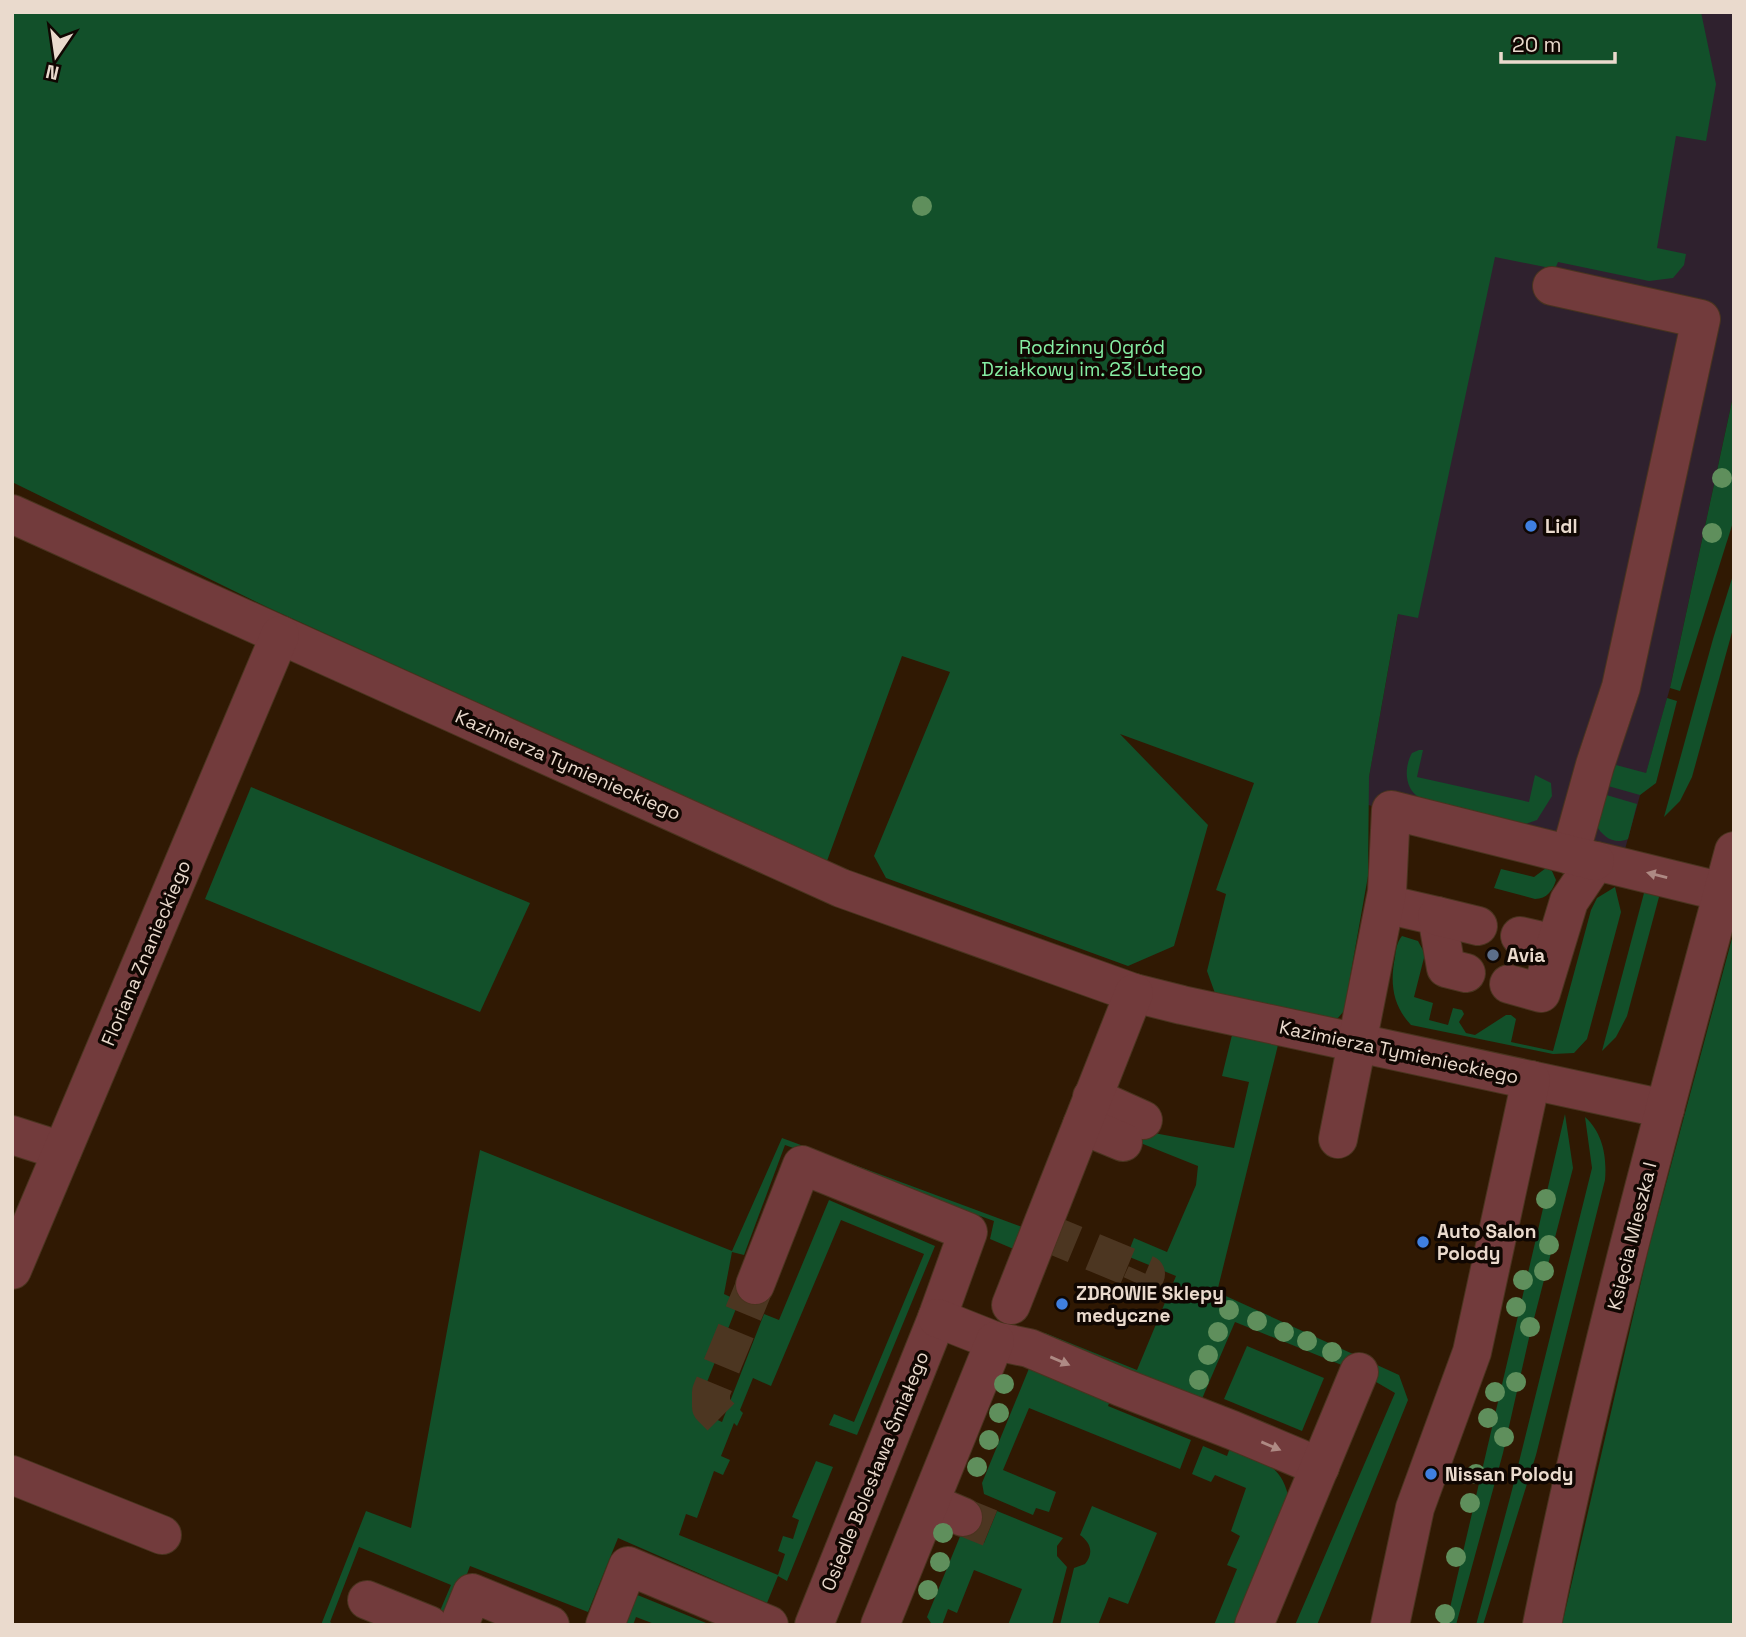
<svg xmlns="http://www.w3.org/2000/svg" width="1746" height="1637" viewBox="0 0 1746 1637" font-family="'Space Grotesk',sans-serif">
	<style>
		.commercial { fill: #2f212e }
		.green { fill: #12502a }
		.lines { fill: none; stroke-linecap: round; stroke-linejoin: round }
		.minor-tunnel { stroke: #4c3621; stroke-width: 38; stroke-dasharray: 38 19; stroke-linecap: butt }
		.minor-casing { stroke: #4a341f; stroke-width: 40 }
		.minor { stroke: #723b3c; stroke-width: 38 }
		.tree { fill: #5f8f5c }
		.oneway { fill: #ae8a84 }
		.shop-dot { fill: #3f7fe0; stroke: #100702; stroke-width: 2.5 }
		.service-dot { fill: #5c6f8a; stroke: #100702; stroke-width: 2.5 }
		.labels { text-anchor: middle; dominant-baseline: central; stroke-width: 7; stroke-linejoin: round; paint-order: stroke }
		.park-label { font-size: 19px; fill: #86efa4; stroke: #100702 }
		.poi-label { font-size: 19px; font-weight: bold; fill: #eadacd; stroke: #100702; text-anchor: start }
		.street-label { font-size: 19px; fill: #eadacd; stroke: #100702 }
	</style>
	<rect width="100%" height="100%" fill="#301903"/>
	<!-- commercial -->
	<path class="commercial" d="M1693,12H1734V392L1670,688L1620,867L1364,804L1467,230Z"/>
	<!-- green -->
	<g class="green">
		<path d="M12,12H1701L1716,84L1706,141L1676,136L1657,248L1686,254L1684,265L1673,278L1649,281L1558,262L1555,269L1495,257L1418,618L1398,614L1369,777L1368,876L1344,1011L1337,1019L1216,996L1207,971L1226,894L1216,890L1254,783L1120,734L1208,825L1174,946L1128,966L886,878L874,856L950,672L902,656L827,861L269,608L12,482Z"/>
		<path d="M1734,392V519L1680,691L1670,688Z"/>
		<path d="M1734,572V625L1692,777L1680,801L1664,817L1713,639Z"/>
		<path d="M1667,698L1677,701L1656,783L1640,795L1608,786L1616,765L1646,773Z"/>
		<path d="M1419,750H1423L1417,777L1529,802L1535,775L1551,783L1552,796L1537,820L1520,826L1420,798C1404,789 1404,767 1412,753Z"/>
		<path d="M251,787L530,903L480,1012L205,899Z"/>
		<path d="M1603,794L1637,804L1628,839C1614,845 1603,837 1596,825Z"/>
		<path d="M1546,868L1552,871L1556,880C1553,890 1547,899 1535,899L1494,888L1501,869L1534,877Z"/>
		<path d="M1648,878L1658,888L1659,897L1627,1016L1616,1037L1602,1051Z"/>
		<path d="M1615,887L1621,912L1587,1039L1574,1053L1553,1054L1411,1025C1392,1005 1390,982 1395,957C1396,949 1397,942 1402,936L1418,941L1425,954L1414,997L1433,1003L1429,1020L1448,1025L1453,1008L1462,1010L1464,1014L1459,1022L1466,1033L1475,1035L1506,1015H1511L1516,1019L1511,1042L1553,1051L1591,910L1597,898Z"/>
		<path d="M1734,931V1625H1562L1649,1247Z"/>
		<path d="M1232,1035L1278,1045L1217,1292L1399,1375L1408,1400L1317,1625H1295L1395,1393L1359,1372L1235,1322L1198,1408L1041,1345L1045,1333L1137,1370L1176,1276L1127,1256L1134,1238L1167,1252L1196,1185L1198,1166L1098,1126L1138,1130L1234,1148L1249,1082L1222,1076Z"/>
		<path d="M1565,1114L1573,1168L1529,1338L1503,1453L1456,1625H1446Z"/>
		<path d="M1585,1117C1603,1133 1607,1157 1605,1180L1536,1455L1483,1625H1476L1512,1490L1592,1168Z"/>
		<path d="M782,1138L1025,1228L1016,1250L990,1239L994,1221L785,1145L744,1255L732,1252L724,1294L739,1301L696,1410L722,1422L764,1314L779,1320L829,1200L935,1246L857,1435L829,1425L834,1414L854,1422L924,1254L841,1220L771,1386L753,1378L740,1410L743,1413L737,1426L734,1423L721,1456L730,1460L723,1475L714,1471L697,1518L686,1514L679,1535L778,1575L785,1554L778,1551L783,1536L793,1539L799,1520L792,1517L816,1461L833,1467L787,1581L778,1576L767,1603L618,1538L588,1612L470,1566L448,1625H434L451,1585L359,1547L330,1622L334,1625H321L366,1511L411,1528L480,1150L732,1251Z"/>
		<path d="M1247,1346L1324,1378L1302,1431L1224,1399Z"/>
		<path d="M1030,1366L1111,1398L1108,1406L1191,1440L1180,1469L1029,1408L1003,1470L1056,1492L1049,1512L1036,1508L1033,1515L984,1494L982,1483Z"/>
		<path d="M1203,1446L1227,1456L1230,1448C1258,1459 1280,1462 1288,1495L1238,1625H1214L1237,1569L1227,1565L1240,1536L1231,1531L1246,1488L1215,1475L1211,1482L1192,1474Z"/>
		<path d="M1092,1506L1157,1533L1128,1604L1109,1597L1098,1625H1060L1074,1568L1085,1564C1094,1553 1091,1543 1080,1535Z"/>
		<path d="M997,1511L1063,1538L1057,1546V1556L1067,1567L1052,1625H1008L1022,1589L974,1570L957,1613L948,1609L942,1625L931,1623L927,1617L961,1534L984,1543Z"/>
		<path d="M635,1594L711,1625H657L636,1617L633,1625H623Z"/>
	</g>
	<g class="lines">
		<!-- minor-tunnel -->
		<g class="minor-tunnel">
			<path d="M1040,1230L1146,1274L1141,1285"/>
			<path d="M721,1417L711,1407V1392L755,1285"/>
			<path d="M963,1517L990,1528"/>
		</g>
		<!-- minor casing -->
		<g class="minor-casing">
			<g id="minor">
				<path d="M1552,286L1701,319L1621,687L1595,765L1570,855"/>
				<path d="M12,514L841,888L1134,993L1182,1005L1665,1109"/>
				<path d="M1385,904L1437,916L1446,968L1466,973"/>
				<path d="M1437,916L1478,926"/>
				<path d="M1520,936L1555,944"/>
				<path d="M1509,984L1541,993L1569,901L1596,861L1723,892"/>
				<path d="M1092,1097L1143,1120"/>
				<path d="M1082,1125L1123,1142"/>
				<path d="M12,1135L62,1151"/>
				<path d="M1338,1139L1387,892L1391,810L1595,861"/>
				<path d="M12,1270L280,635"/>
				<path d="M755,1285L802,1165L968,1232L937,1318L814,1625"/>
				<path d="M1011,1305L1134,993"/>
				<path d="M937,1318L995,1341L1029,1348L1121,1387L1232,1430L1320,1467"/>
				<path d="M12,1475L162,1535"/>
				<path d="M930,1503L963,1517"/>
				<path d="M367,1600L429,1625"/>
				<path d="M459,1625L472,1593L550,1625"/>
				<path d="M605,1625L628,1566L769,1625"/>
				<path d="M880,1625L995,1341"/>
				<path d="M1254,1625L1359,1372"/>
				<path d="M1390,1625L1415,1508L1472,1352L1531,1080"/>
				<path d="M1542,1625C1594,1364 1665,1107 1734,851"/>
			</g>
		</g>
		<!-- minor -->
		<use href="#minor" class="minor"/>
	</g>
	<!-- trees -->
	<g class="tree">
		<circle cx="922" cy="206" r="10"/>
		<circle cx="1722" cy="478" r="10"/>
		<circle cx="1712" cy="533" r="10"/>
		<circle cx="1546" cy="1199" r="10"/>
		<circle cx="1549" cy="1245" r="10"/>
		<circle cx="1544" cy="1271" r="10"/>
		<circle cx="1523" cy="1280" r="10"/>
		<circle cx="1516" cy="1307" r="10"/>
		<circle cx="1229" cy="1310" r="10"/>
		<circle cx="1257" cy="1321" r="10"/>
		<circle cx="1530" cy="1327" r="10"/>
		<circle cx="1218" cy="1332" r="10"/>
		<circle cx="1284" cy="1332" r="10"/>
		<circle cx="1307" cy="1341" r="10"/>
		<circle cx="1332" cy="1352" r="10"/>
		<circle cx="1208" cy="1355" r="10"/>
		<circle cx="1199" cy="1380" r="10"/>
		<circle cx="1516" cy="1382" r="10"/>
		<circle cx="1004" cy="1384" r="10"/>
		<circle cx="1495" cy="1392" r="10"/>
		<circle cx="999" cy="1413" r="10"/>
		<circle cx="1488" cy="1418" r="10"/>
		<circle cx="1504" cy="1437" r="10"/>
		<circle cx="989" cy="1440" r="10"/>
		<circle cx="977" cy="1467" r="10"/>
		<circle cx="1476" cy="1474" r="10"/>
		<circle cx="1470" cy="1503" r="10"/>
		<circle cx="943" cy="1533" r="10"/>
		<circle cx="1456" cy="1557" r="10"/>
		<circle cx="940" cy="1562" r="10"/>
		<circle cx="928" cy="1590" r="10"/>
		<circle cx="1445" cy="1614" r="10"/>
	</g>
	<!-- one-way arrows -->
	<defs><path id="oneway-solid" d="M-6-.8H1V-3.2L6.5 0L1 3.2V.8H-6Z" transform="scale(1.75)"/></defs>
	<g class="oneway">
		<use href="#oneway-solid" transform="translate(1657 875) rotate(-166)"/>
		<use href="#oneway-solid" transform="translate(1060 1361) rotate(23)"/>
		<use href="#oneway-solid" transform="translate(1271 1446) rotate(23)"/>
	</g>
	<!-- markers -->
	<g class="shop-dot">
		<circle cx="1531" cy="526" r="7"/>
		<circle cx="1423" cy="1242" r="7"/>
		<circle cx="1062" cy="1304" r="7"/>
		<circle cx="1431" cy="1474" r="7"/>
	</g>
	<circle class="service-dot" cx="1493" cy="955" r="7"/>
	<g class="labels">
		<!-- park labels -->
		<g class="park-label">
			<text x="1092" y="347">Rodzinny Ogród<tspan x="1092" dy="22">Działkowy im. 23 Lutego</tspan></text>
		</g>
		<!-- poi labels -->
		<g class="poi-label">
			<text x="1545" y="526">Lidl</text>
			<text x="1507" y="955">Avia</text>
			<text x="1437" y="1231">Auto Salon<tspan x="1437" dy="22">Polody</tspan></text>
			<text x="1076" y="1293">ZDROWIE Sklepy<tspan x="1076" dy="22">medyczne</tspan></text>
			<text x="1445" y="1474">Nissan Polody</text>
		</g>
		<!-- street labels -->
		<g class="street-label">
			<text transform="translate(568 765) rotate(24)">Kazimierza Tymienieckiego</text>
			<text transform="translate(146 953) rotate(-67)">Floriana Znanieckiego</text>
			<text transform="translate(1399 1052) rotate(12)">Kazimierza Tymienieckiego</text>
			<text transform="translate(1632 1236) rotate(-76)">Księcia Mieszka I</text>
			<text transform="translate(875 1471) rotate(-68)">Osiedle Bolesława Śmiałego</text>
		</g>
	</g>
	<!-- border -->
	<rect width="1746" height="1637" fill="none" stroke="#eadacd" stroke-width="28"/>
	<!-- north arrow -->
	<g transform="translate(56 56) rotate(193)" stroke="#100702" stroke-width="5" paint-order="stroke">
	<path d="M0-5L12 26L0 18L-12 26Z" fill="#eadacd"/>
	<text y="-10" font-size="19" font-weight="bold" text-anchor="middle" fill="#eadacd">N</text>
	</g>
	<!-- scale -->
	<path d="M1501 52v10h114v-10" fill="none" stroke="#eadacd" stroke-width="3.5"/>
	<text x="1512" y="52" font-size="21" fill="#eadacd" stroke="#100702" stroke-width="5" paint-order="stroke">20 m</text>
</svg>
